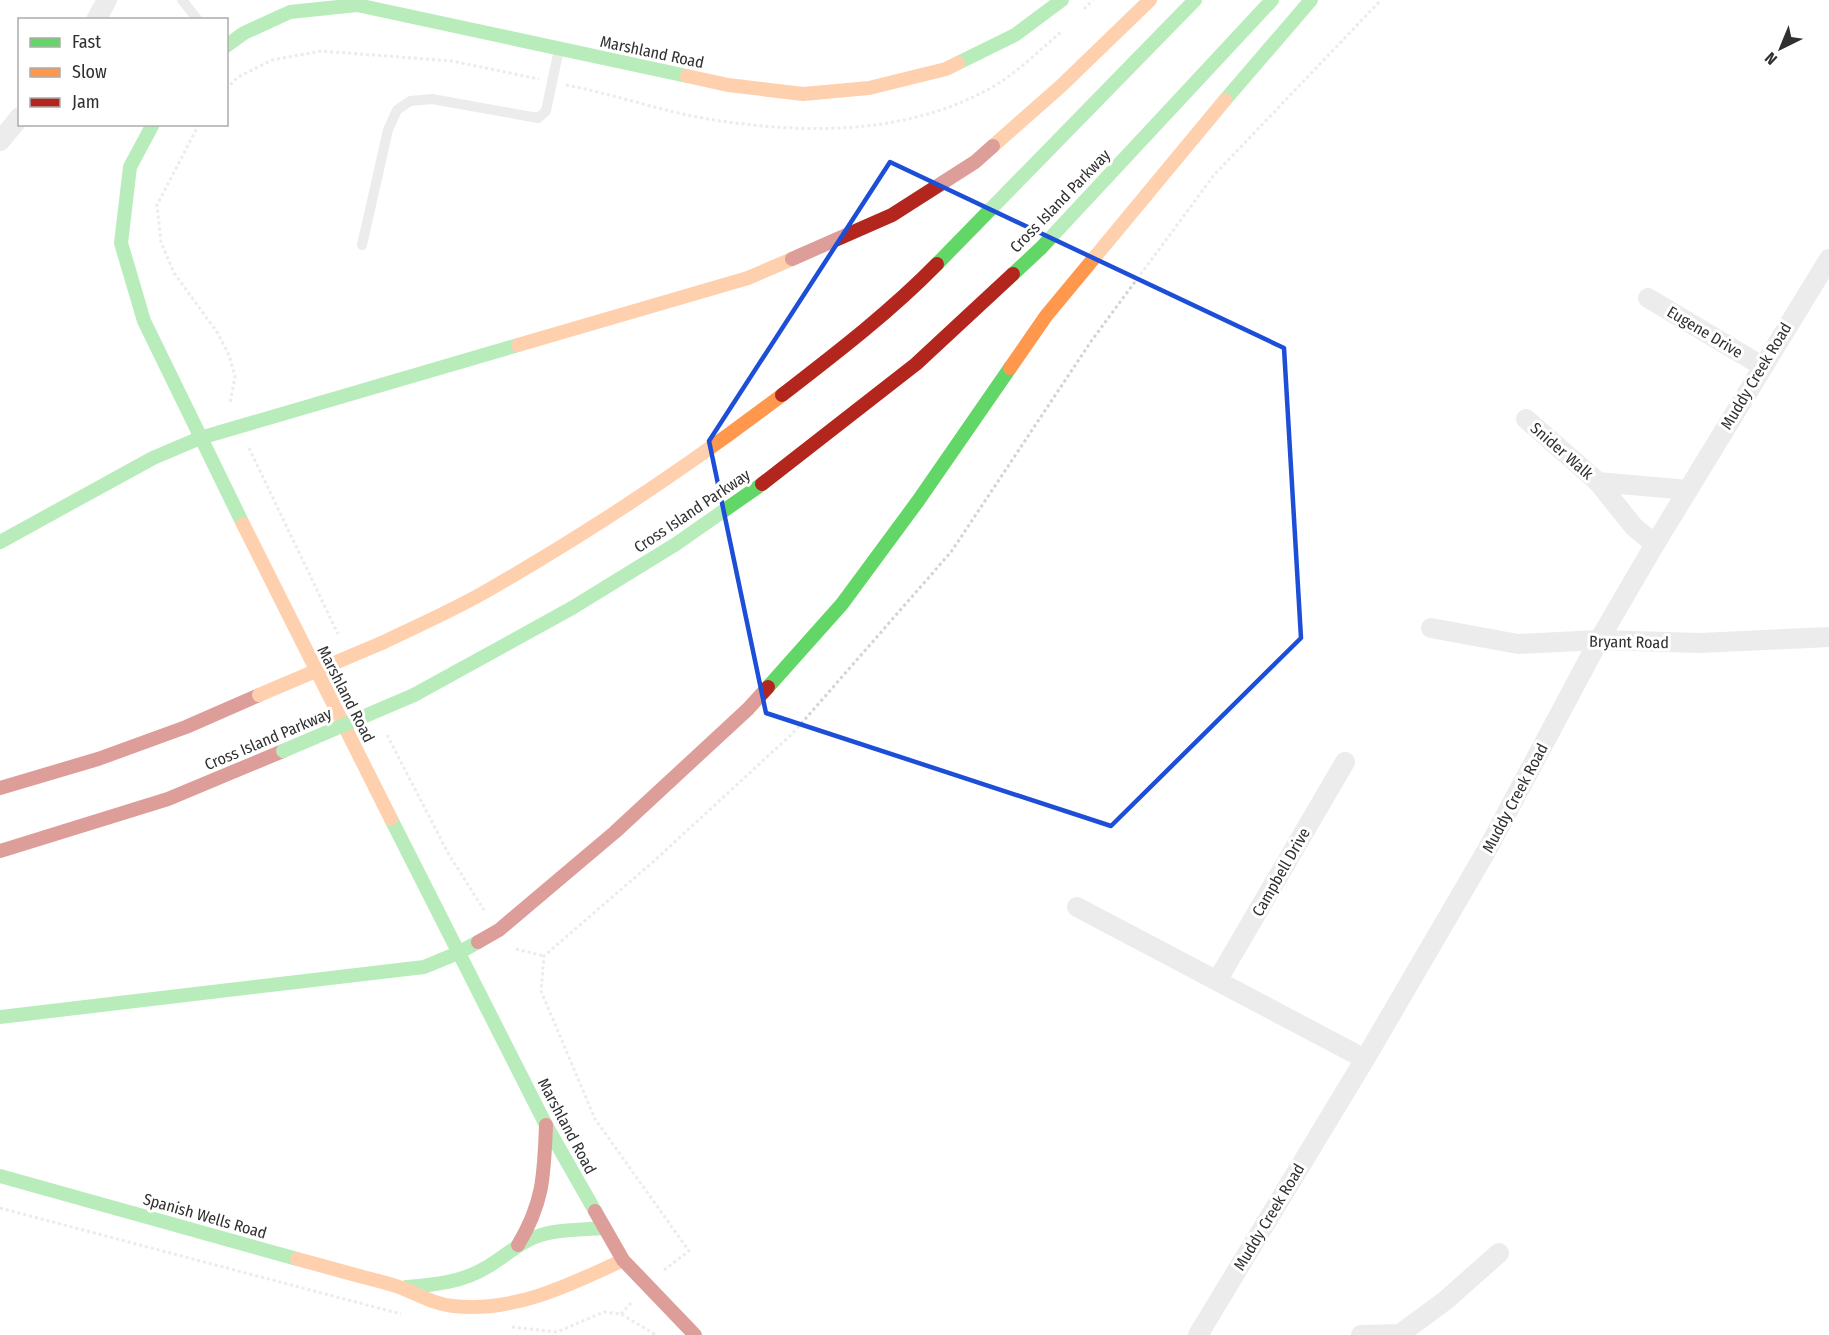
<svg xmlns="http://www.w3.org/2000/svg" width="1829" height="1335" viewBox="0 0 1829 1335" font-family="'Fira Sans Condensed',sans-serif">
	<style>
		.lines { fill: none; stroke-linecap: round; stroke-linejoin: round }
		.path { stroke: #d4d4d4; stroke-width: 3; stroke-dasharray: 3 3; stroke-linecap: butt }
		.lane { stroke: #d4d4d4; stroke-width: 10 }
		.street { stroke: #d4d4d4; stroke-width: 20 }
		.fast { stroke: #63d668; stroke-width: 14 }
		.slow { stroke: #ff974d; stroke-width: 14 }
		.jam { stroke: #b3261e; stroke-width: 14 }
		.fast-bridge { stroke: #63d668; stroke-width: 14 }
		.slow-bridge { stroke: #ff974d; stroke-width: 14 }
		.marked { fill: none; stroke: #1d4ed8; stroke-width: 4.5; stroke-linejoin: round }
		.labels { text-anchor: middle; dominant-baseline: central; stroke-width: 6; stroke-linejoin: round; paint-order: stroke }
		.street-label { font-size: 16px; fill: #303030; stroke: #fff }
	</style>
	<rect width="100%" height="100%" fill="#fff"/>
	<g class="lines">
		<!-- path -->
		<g class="path">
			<path d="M1084,9L1093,0"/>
			<path d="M566,85C614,94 660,111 708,119C801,134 902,136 987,90C1014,76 1040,50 1062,31"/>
			<path d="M226,89L238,77L272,60L321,51L452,61L539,79"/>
			<path d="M199,124L157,205L161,242L174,273L217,332L229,355L235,377L230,403"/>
			<path d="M249,448L338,634"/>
			<path d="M387,735L448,853L484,910"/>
			<path d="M516,949L544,956"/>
			<path d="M0,1208L401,1314"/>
			<path d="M664,1270L689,1251L595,1119L541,991L544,956L654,861L793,733L951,552L1092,340L1214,175L1381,0"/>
			<path d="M621,1314L632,1302"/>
			<path d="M512,1327L557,1332L604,1312L621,1314L656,1335"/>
		</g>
		<!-- lane -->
		<g class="lane">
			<path d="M182,0L198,20"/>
			<path d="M362,245L388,130L397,110L410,101L432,99L538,118L546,111L559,49"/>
		</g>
		<!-- street -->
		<g class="street">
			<path d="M96,20L107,0"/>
			<path d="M0,141L20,117"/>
			<path d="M1648,298L1762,366"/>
			<path d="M1526,419L1598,482L1688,490"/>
			<path d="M1598,482L1634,527L1655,544"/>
			<path d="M1431,628L1518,644L1599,640L1700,643L1829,637"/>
			<path d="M1077,907L1365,1059"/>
			<path d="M1217,981L1345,762"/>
			<path d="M1198,1335L1365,1059L1487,850L1599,640L1655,544L1829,259"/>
			<path d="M1361,1335L1400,1334L1446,1300L1499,1253"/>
		</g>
		<!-- fast -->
		<g class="fast">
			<path d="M226,46L244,33L290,12L357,5L687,76"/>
			<path d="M958,63L1015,35L1062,0"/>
			<path d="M1225,100L1311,0"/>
			<path d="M153,124L130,167L121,243L144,321L243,524"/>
			<path d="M937,264L1195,0"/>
			<path d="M1013,274L1041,248L1272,0"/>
			<path d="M0,542L153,458L200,438L518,345"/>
			<path d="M768,687L842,604L918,501L1010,368"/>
			<path d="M414,695L572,608L676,544L762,484"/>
			<path d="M391,819L546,1125L595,1211"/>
			<path d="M0,1017L424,967L458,953L478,942"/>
			<path d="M0,1176L297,1259"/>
			<path d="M406,1287C434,1285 463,1282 487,1267C503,1258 517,1244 535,1237C556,1229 581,1230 604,1228"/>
		</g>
		<!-- slow -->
		<g class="slow">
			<path d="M687,76L728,85L803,94L869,88L946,69L958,63"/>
			<path d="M993,146L1061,86L1150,0"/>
			<path d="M518,345L748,278L792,259"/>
			<path d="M1010,368L1046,316L1225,100"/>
			<path d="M243,524L391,819"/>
			<path d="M384,642C419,625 456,609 490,589C591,531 689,466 782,395"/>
			<path d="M297,1259C320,1265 344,1272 367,1278C379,1281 391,1284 402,1288C419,1295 434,1304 453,1306C513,1313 570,1285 623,1260"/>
		</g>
		<!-- jam -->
		<g class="jam">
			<path d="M792,259L892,215L975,162L993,146"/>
			<path d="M782,395C835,354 890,312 937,264"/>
			<path d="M762,484L916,364L1013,274"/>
			<path d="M0,788L98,759L186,727L259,695"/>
			<path d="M0,851L168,799L283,751"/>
			<path d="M478,942L499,930L615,832L748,709L768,687"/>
			<path d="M595,1211L623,1260L695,1335"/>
			<path d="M518,1245C544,1202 544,1174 546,1125"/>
		</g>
		<!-- fast-bridge -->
		<path class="fast-bridge" d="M283,751L414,695"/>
		<!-- slow-bridge -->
		<path class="slow-bridge" d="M259,695L384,642"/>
	</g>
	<!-- marked area -->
	<path d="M0 0H1829V1335H0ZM890,162L1284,348L1301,638L1111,826L766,713L709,441Z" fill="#fff" fill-opacity=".55" fill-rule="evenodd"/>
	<path class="marked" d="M890,162L1284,348L1301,638L1111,826L766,713L709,441Z"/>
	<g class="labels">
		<!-- street labels -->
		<g class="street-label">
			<text transform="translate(652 52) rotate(12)">Marshland Road</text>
			<text transform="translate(1060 201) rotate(-46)">Cross Island Parkway</text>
			<text transform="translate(1705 332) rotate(31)">Eugene Drive</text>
			<text transform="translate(1756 376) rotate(-59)">Muddy Creek Road</text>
			<text transform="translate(1562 451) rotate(41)">Snider Walk</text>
			<text transform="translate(692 511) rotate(-34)">Cross Island Parkway</text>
			<text transform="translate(1629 642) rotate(1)">Bryant Road</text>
			<text transform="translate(346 694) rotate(63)">Marshland Road</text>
			<text transform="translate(268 739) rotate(-23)">Cross Island Parkway</text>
			<text transform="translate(1515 798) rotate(-62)">Muddy Creek Road</text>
			<text transform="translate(1281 872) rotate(-60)">Campbell Drive</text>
			<text transform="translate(567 1126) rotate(62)">Marshland Road</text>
			<text transform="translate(205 1216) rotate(16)">Spanish Wells Road</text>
			<text transform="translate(1269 1217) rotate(-59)">Muddy Creek Road</text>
		</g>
	</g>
	<!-- legend -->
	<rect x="18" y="18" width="210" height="108" fill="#ffffff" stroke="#acacac" stroke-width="1.5"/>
	<rect x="30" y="38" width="30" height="9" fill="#63d668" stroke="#acacac" stroke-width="1.5"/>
	<text x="72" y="48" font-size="18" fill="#303030">Fast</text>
	<rect x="30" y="68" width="30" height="9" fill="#ff974d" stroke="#acacac" stroke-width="1.5"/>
	<text x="72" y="78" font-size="18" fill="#303030">Slow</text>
	<rect x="30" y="98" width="30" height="9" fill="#b3261e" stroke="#acacac" stroke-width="1.5"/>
	<text x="72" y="108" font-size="18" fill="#303030">Jam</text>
	<!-- north arrow -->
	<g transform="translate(1781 48) rotate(223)" stroke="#ffffff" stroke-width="4.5" paint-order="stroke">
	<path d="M0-4.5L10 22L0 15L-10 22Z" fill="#303030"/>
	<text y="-9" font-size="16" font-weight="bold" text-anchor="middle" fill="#303030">N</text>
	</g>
</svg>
